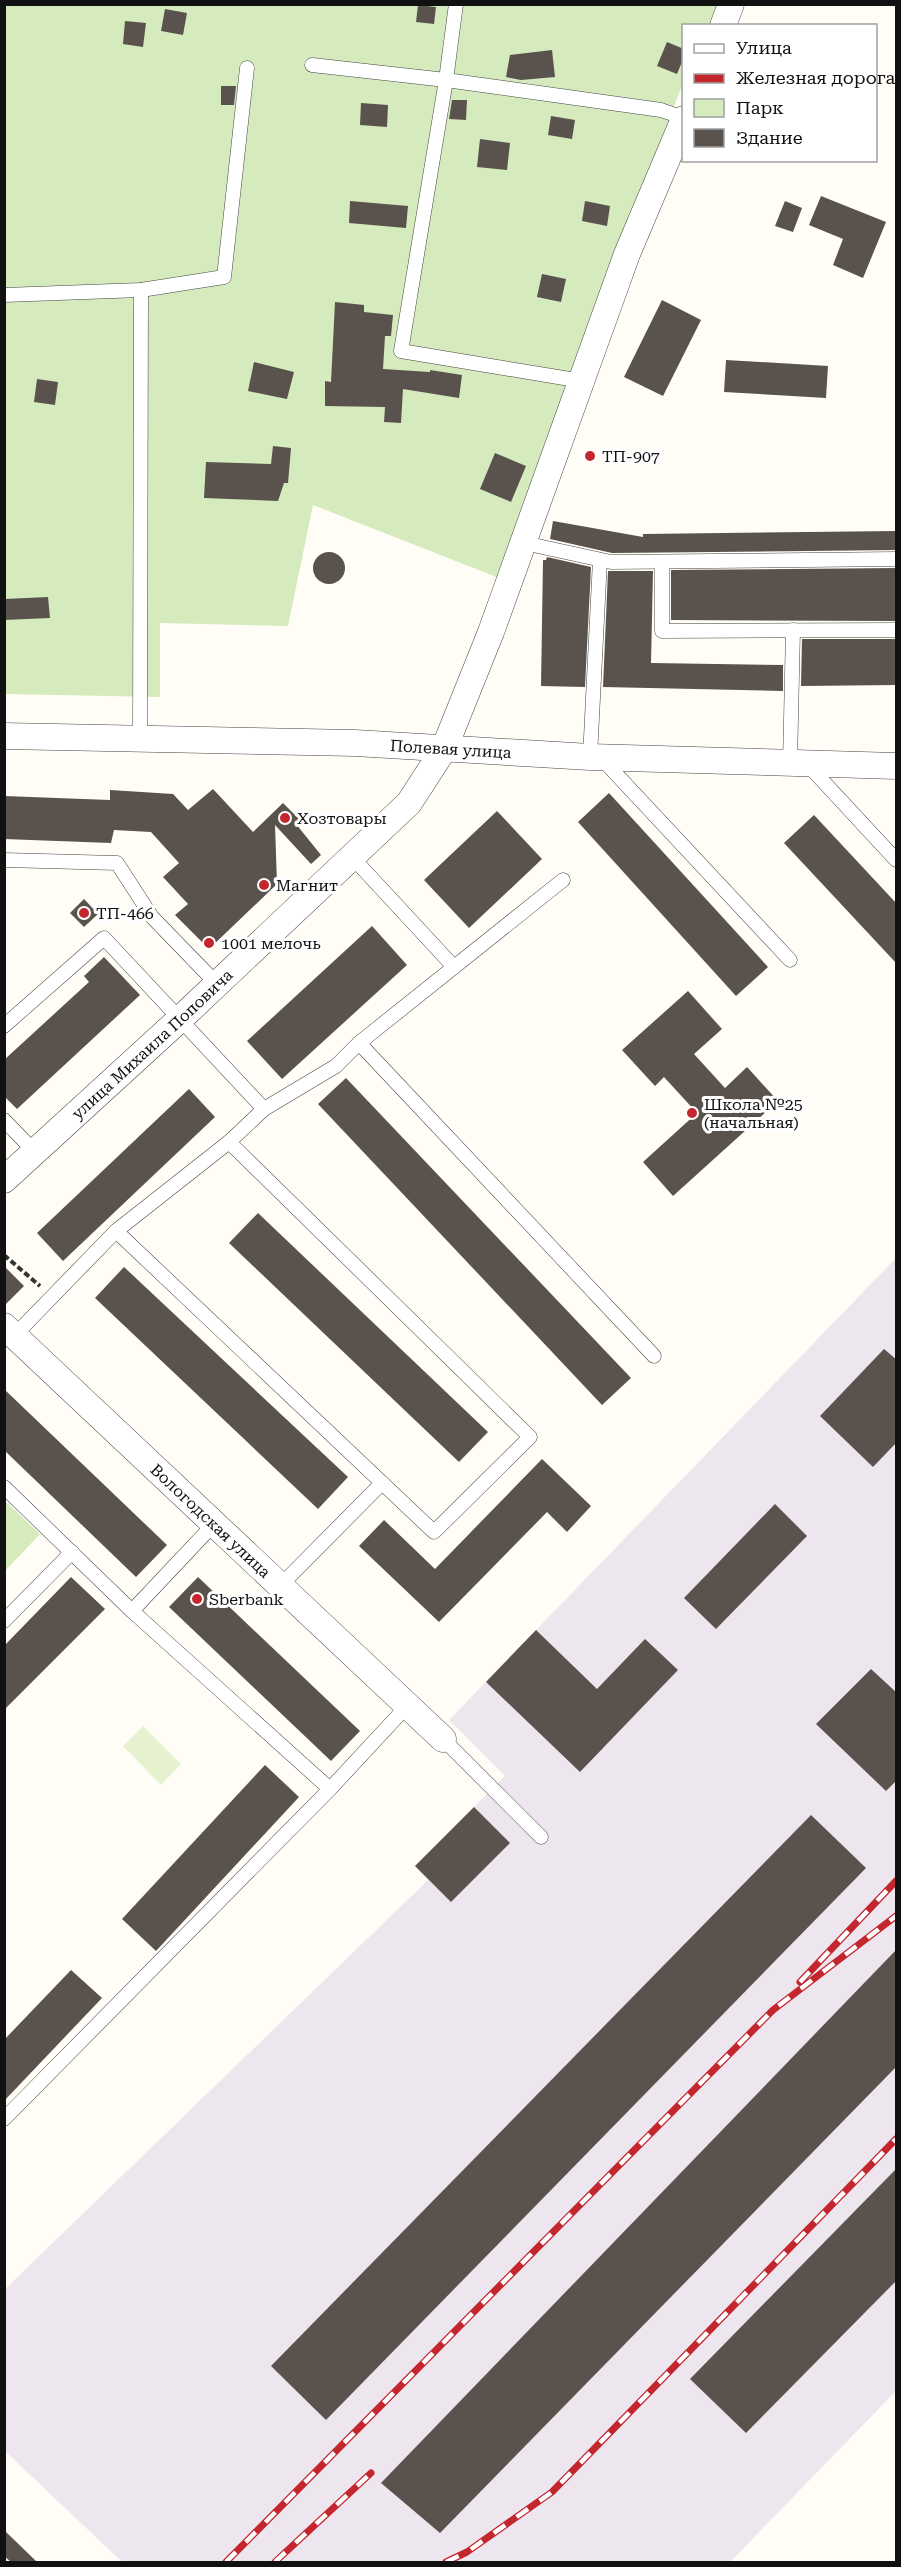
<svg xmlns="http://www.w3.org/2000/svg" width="901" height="2567" viewBox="0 0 901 2567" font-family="'Roboto Serif',serif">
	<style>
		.industrial { fill: #eee6ef }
		.green { fill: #d5ebbd }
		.pitch { fill: #e6f2cf }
		.building { fill: #5a524d }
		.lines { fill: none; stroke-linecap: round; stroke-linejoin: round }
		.service-casing { stroke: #444; stroke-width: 15 }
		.minor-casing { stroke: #444; stroke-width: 27 }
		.path { stroke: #333; stroke-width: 4; stroke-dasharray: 6 3; stroke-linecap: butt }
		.service { stroke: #fff; stroke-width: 14 }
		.minor { stroke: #fff; stroke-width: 26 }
		.rail-casing { stroke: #c4262e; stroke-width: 7 }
		.rail { stroke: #fff; stroke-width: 4.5; stroke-dasharray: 14; stroke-linecap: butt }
		.poi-dot { fill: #c4262e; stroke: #fff; stroke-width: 2 }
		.labels { text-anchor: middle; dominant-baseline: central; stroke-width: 6; stroke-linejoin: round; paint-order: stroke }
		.poi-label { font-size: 16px; fill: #111; stroke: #fff; text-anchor: start }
		.street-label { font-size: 16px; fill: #111; stroke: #fff }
	</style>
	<rect width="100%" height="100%" fill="#fffdf5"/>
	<!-- industrial -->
	<path class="industrial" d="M896,1258V2391L730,2562H122L5,2451L4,2290L428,1880L415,1866L505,1776L449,1720Z"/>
	<!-- green -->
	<g class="green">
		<path d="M5,5H718L709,25L684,26L683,83L570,377L499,578L313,505L288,626L160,623V697L5,694Z"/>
		<path d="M4,1500L40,1534L5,1571H4Z"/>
	</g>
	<!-- pitch -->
	<path class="pitch" d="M143,1726L181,1764L161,1785L123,1746Z"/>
	<!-- building -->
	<g class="building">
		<path d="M418,5L436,7L434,24L416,22Z"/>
		<path d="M165,9L187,13L183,35L161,31Z"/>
		<path d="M125,21L146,23L143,47L123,44Z"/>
		<path d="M667,42L684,49V57L677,74L657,66Z"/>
		<path d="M552,50L555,77L521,80L506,77L510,55Z"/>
		<path d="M221,86H236L234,105H221Z"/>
		<path d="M452,100H467L466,120L449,119Z"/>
		<path d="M361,103L388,105L387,127L360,125Z"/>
		<path d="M551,116L575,120L572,139L548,135Z"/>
		<path d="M480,139L510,143L507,170L477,167Z"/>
		<path d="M821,196L886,222L863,278L833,265L843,239L809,225Z"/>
		<path d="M350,201L408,206L406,228L349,223Z"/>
		<path d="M585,201L610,206L607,226L582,221Z"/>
		<path d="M785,201L802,208L793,232L775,226Z"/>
		<path d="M542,274L566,279L561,302L537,297Z"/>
		<path d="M662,300L701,320L663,396L624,377Z"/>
		<path d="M335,302L364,305V312L393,315L391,336H385L383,369L430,372V370L462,375L459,398L403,389L401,423L384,422L385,407L325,406V381L331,382Z"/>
		<path d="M726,360L828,366L826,398L724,392Z"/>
		<path d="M254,362L294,372L287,399L248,391Z"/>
		<path d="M37,379L58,382L55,405L34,402Z"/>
		<path d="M273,446L291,448L288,483H284L278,501L204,498L206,462L271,464Z"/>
		<path d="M495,453L526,466L511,502L480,489Z"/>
		<path d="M553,521L643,537V534L897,531V550L612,553L550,539Z"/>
		<circle cx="329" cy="568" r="16"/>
		<path d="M547,557L591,567L585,687L541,686L543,560H546Z"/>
		<path d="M897,568V621L671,620V570Z"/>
		<path d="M608,571H653L651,663L783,665V691L603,687Z"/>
		<path d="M48,597L50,618L4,620V599Z"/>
		<path d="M802,639H897V685L801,686Z"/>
		<path d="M213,789L253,832L283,803L300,820L296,824L321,855L311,864L275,825L277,884L209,949L175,915L188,904L163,877L179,863L151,832L114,830L111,843L4,839V796L110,800V790L173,794L188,810Z"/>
		<path d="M609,793L768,967L736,996L578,822Z"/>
		<path d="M497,811L542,859L469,928L424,880Z"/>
		<path d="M814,815L897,904V964L784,843Z"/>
		<path d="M84,899L98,914L84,927L70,913Z"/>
		<path d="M372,926L407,965L282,1079L247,1041Z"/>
		<path d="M104,957L140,995L17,1109L4,1096V1060L89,982L84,976Z"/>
		<path d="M688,991L722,1029L694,1054L725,1088L747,1067L778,1101L673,1196L643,1162L697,1113L664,1077L655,1086L622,1050Z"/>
		<path d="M346,1078L631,1378L602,1405L318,1104Z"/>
		<path d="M189,1089L215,1117L63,1261L37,1233Z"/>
		<path d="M258,1213L488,1432L459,1462L229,1243Z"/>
		<path d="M4,1266L24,1286L4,1306Z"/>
		<path d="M124,1267L348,1477L318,1509L95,1298Z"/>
		<path d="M884,1349L897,1360V1442L873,1467L820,1416Z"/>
		<path d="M4,1389L167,1545L136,1577L4,1450Z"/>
		<path d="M542,1459L591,1506L567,1532L547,1512L439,1622L359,1546L384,1520L435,1569Z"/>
		<path d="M775,1504L807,1536L716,1629L684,1598Z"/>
		<path d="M71,1577L105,1609L4,1710V1646Z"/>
		<path d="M198,1577L360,1731L331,1761L169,1607Z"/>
		<path d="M536,1630L597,1689L645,1639L678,1670L580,1772L486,1682Z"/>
		<path d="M871,1669L897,1693V1780L886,1791L816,1724Z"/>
		<path d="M265,1765L299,1797L156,1951L122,1919Z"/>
		<path d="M474,1807L510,1843L451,1902L415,1866Z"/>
		<path d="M811,1815L866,1868L326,2420L271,2366Z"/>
		<path d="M897,1949V2066L440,2533L381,2483Z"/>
		<path d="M71,1970L102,1998L4,2101V2040Z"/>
		<path d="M897,2168V2280L746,2433L690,2379Z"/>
		<path d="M4,2530L37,2562H11L4,2556Z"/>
	</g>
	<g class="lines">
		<!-- service casing -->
		<g class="service-casing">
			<g id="service">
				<path d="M456,4L446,80L661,110L684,118"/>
				<path d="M312,65L446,80L401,351L582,381"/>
				<path d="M4,295L141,290L224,277L247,68"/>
				<path d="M524,543L611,562L896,559"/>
				<path d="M662,562V631L896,630"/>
				<path d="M140,739L141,290"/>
				<path d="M590,757L600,560"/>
				<path d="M602,759L790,960"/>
				<path d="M790,764L793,630"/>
				<path d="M807,764L896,860"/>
				<path d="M352,857L454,967"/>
				<path d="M4,860L117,863L152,917L217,984"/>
				<path d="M4,1026L104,938L264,1109L229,1142L116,1231L11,1339"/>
				<path d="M359,1043L654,1356"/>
				<path d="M264,1109L336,1066L359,1043L563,880"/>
				<path d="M4,1120L35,1152"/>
				<path d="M116,1231L434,1532L530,1437L229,1142"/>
				<path d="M4,1487L132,1611L330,1789"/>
				<path d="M280,1586L382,1483"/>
				<path d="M132,1611L213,1525"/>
				<path d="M4,1621L72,1552"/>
				<path d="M443,1739L541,1837"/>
				<path d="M4,2119L330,1789L408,1705"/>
			</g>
		</g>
		<!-- minor casing -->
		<g class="minor-casing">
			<g id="minor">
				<path d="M723,26L731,4"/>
				<path id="s1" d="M4,736L355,743L590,757L896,766"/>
				<path id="s2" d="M4,1180L180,1019L409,803L444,749L491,632L627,254L684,119"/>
				<path id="s3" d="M4,1326L443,1739"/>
			</g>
		</g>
		<!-- path -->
		<path class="path" d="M4,1255L40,1286"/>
		<!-- service -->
		<use href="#service" class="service"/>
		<!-- minor -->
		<use href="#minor" class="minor"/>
		<!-- rail casing -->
		<g class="rail-casing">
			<g id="rail">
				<path d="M800,1982L896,1881"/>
				<path d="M226,2562L773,2010L896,1916"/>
				<path d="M275,2562L371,2473"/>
				<path d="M446,2562L467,2552L552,2492L896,2139"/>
			</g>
		</g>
		<!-- rail -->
		<use href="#rail" class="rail"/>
	</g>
	<!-- markers -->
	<g class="poi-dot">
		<circle cx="590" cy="456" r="6"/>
		<circle cx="285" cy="818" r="6"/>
		<circle cx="264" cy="885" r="6"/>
		<circle cx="84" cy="913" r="6"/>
		<circle cx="209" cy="943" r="6"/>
		<circle cx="692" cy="1113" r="6"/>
		<circle cx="197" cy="1599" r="6"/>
	</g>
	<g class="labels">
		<!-- poi labels -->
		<g class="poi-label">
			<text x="602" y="456">ТП-907</text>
			<text x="297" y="818">Хозтовары</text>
			<text x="276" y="885">Магнит</text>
			<text x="96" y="913">ТП-466</text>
			<text x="221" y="943">1001 мелочь</text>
			<text x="704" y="1104">Школа №25<tspan x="704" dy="18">(начальная)</tspan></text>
			<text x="209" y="1599">Sberbank</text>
		</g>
		<!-- street labels -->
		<g class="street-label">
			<text stroke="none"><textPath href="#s1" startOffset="447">Полевая улица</textPath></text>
			<text stroke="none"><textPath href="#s2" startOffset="201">улица Михаила Поповича</textPath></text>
			<text stroke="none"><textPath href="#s3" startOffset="284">Вологодская улица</textPath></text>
		</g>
	</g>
	<!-- border -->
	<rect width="901" height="2567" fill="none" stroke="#111111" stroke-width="12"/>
	<!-- legend -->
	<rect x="682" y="24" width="195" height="138" fill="#ffffff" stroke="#a0a0a0" stroke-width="1.5"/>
	<rect x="694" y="44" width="30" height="9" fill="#ffffff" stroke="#a0a0a0" stroke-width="1.5"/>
	<text x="736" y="54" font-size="18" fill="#111111">Улица</text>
	<rect x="694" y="74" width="30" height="9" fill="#c4262e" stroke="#a0a0a0" stroke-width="1.5"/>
	<text x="736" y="84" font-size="18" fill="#111111">Железная дорога</text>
	<rect x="694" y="99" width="30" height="18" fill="#d5ebbd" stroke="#a0a0a0" stroke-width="1.5"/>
	<text x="736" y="114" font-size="18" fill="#111111">Парк</text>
	<rect x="694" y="129" width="30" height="18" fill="#5a524d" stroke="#a0a0a0" stroke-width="1.5"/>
	<text x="736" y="144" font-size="18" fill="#111111">Здание</text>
</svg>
